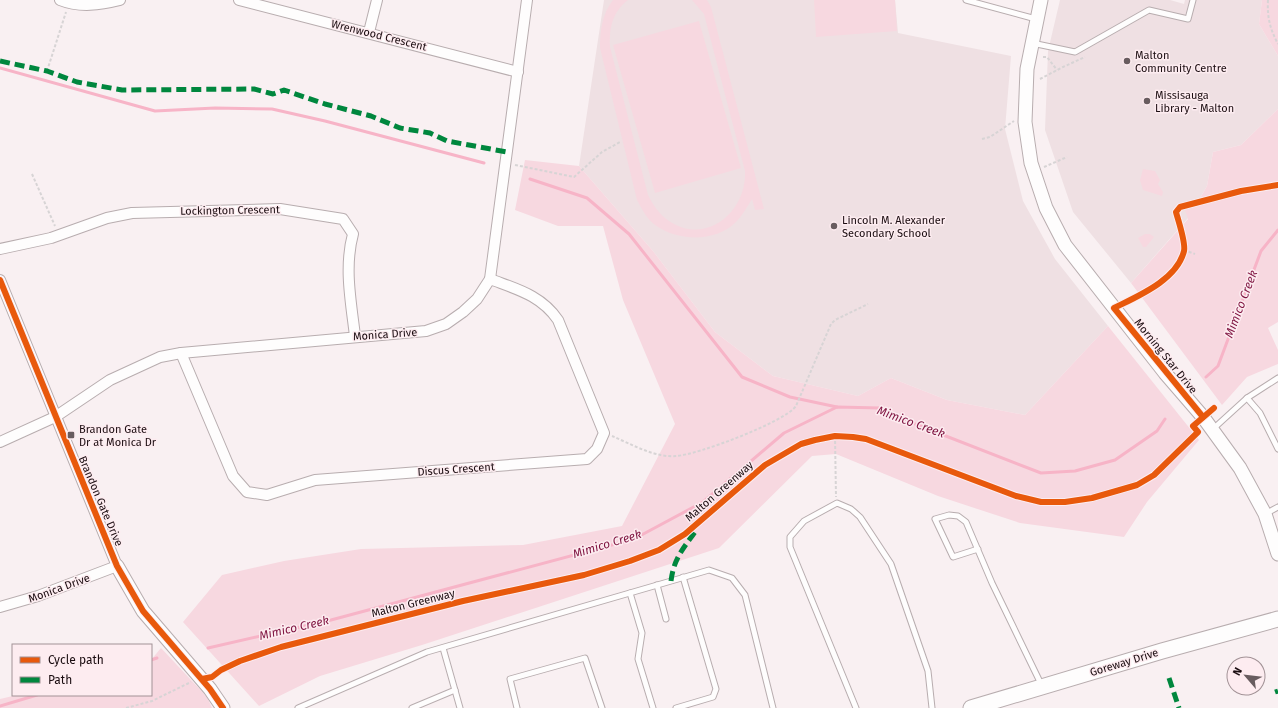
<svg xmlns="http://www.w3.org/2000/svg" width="1278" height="708" viewBox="0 0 1278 708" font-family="'Fira Sans',sans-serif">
	<rect width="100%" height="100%" fill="#f9f0f2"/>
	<g fill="#efe0e3">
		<polygon points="604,0 895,0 898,33 1011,56 1005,129 1023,201 1055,259 1108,326 1025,415 947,400 891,378 858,396 773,376 715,332 653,251 579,166"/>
		<polygon points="1060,0 1170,0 1184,4 1185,0 1262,0 1259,24 1278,56 1278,109 1241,145 1213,152 1207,186 1189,217 1131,283 1073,212 1045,130 1048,51"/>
	</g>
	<g fill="#f7d8e0">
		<path d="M613,0H628C612,12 609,29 610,47L648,195C653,205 659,214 669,221C706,246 747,212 745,171L704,14L692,0H707L711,7L764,209L755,210L752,199C747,207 742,216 736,222C715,243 677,241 655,225C646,218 642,209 637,200L600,48C600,31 602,14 613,0Z"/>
		<polygon points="814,0 895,0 897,31 816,37"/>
		<polygon points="1262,0 1278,0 1278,56 1259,24"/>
		<polygon points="699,21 741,168 655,193 613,45"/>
		<polygon points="1278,109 1278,322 1268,328 1278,350 1278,364 1247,377 1222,405 1131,283 1188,219 1185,210 1195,207 1207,186 1213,152 1241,145"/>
		<polygon points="525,160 579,166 653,251 715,332 773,376 858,396 891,378 947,400 1025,415 1108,326 1199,440 1147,502 1124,537 1020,523 938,496 836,454 812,456 719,548 422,645 320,676 259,706 183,622 222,575 284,561 361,549 523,545 622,526 675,424 623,300 603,226 558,226 515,210"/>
		<polygon points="1143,169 1155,171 1160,180 1158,184 1163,192 1162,196 1143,190 1140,180"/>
		<polygon points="1145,234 1150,234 1154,237 1146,247 1143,247 1138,238"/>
		<polygon points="161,648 207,697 212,708 0,708 0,699 17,695 151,695 151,660"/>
	</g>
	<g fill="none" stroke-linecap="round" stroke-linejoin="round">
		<g stroke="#f7b4c7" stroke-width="3">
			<polyline points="0,68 155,111 215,108 272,109 325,121 484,163"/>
			<polyline points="530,179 587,198 629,234 742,377 790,397 837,407"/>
			<polyline points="1206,377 1218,366 1261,251 1278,230"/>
			<polyline points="208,648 331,620 634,539 703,502 784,433 837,407 880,408 915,424 1041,473 1075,471 1115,460 1157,431 1165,419"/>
			<polyline points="151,660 157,658"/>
			<polyline points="0,706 37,695"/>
		</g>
		<defs>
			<g id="service">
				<polyline points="966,0 1036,19"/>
				<polyline points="1032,43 1075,52 1149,10 1188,19 1193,0"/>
				<polyline points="1247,398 1260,413 1278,449"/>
				<polyline points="1213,429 1247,398 1278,378"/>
				<polyline points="1265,514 1278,507"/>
				<polyline points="978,549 953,557 935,519 949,515 958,516 966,522 992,583 1042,686"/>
				<polyline points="657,585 666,619"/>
				<polyline points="630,593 642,633 638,659 653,708"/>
				<polyline points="443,648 460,708"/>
				<polyline points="298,708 427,652 709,570 732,578 745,595 773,708"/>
				<polyline points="412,708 455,690"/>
				<polyline points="517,708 510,679 585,658 602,708"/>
				<polyline points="676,708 713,697 716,689 683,577"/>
				<polyline points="856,708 790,547 790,537 804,521 837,503 851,509 860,517 891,564 928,671 932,708"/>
			</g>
			<g id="minor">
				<path d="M60,0C80,8 100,5 120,0"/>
				<polyline points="239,0 518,72"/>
				<polyline points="369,32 377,0"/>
				<path d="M0,249L51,238L107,218L132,213L280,209L343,219L353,234C344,267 351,302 355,336"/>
				<polyline points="0,280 117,566 38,596 0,607"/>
				<path d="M181,353L233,476L247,492L267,495L315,480L587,459L597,449L604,433L558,320C541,295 516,289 490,279"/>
				<polyline points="0,442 55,417 110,380 160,357 181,353 426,331 446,324 463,312 477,299 490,279 527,0"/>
			</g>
			<g id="tertiary">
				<polyline points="1041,0 1027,69 1025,122 1031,163 1046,208 1065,245 1165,373 1203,417 1240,468 1265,514 1278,554"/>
				<polyline points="117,566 143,611 210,689 223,708"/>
			</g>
			<polyline id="secondary" points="971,708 1162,651 1278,619"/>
		</defs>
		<use href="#service" stroke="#b8adaf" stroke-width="7"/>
		<use href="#minor" stroke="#b8adaf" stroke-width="12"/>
		<use href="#tertiary" stroke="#b8adaf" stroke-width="15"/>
		<use href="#secondary" stroke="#b8adaf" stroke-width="17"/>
		<g stroke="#d7d4d5" stroke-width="2" stroke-dasharray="3 2" stroke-linecap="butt">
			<path d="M1268,0C1267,17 1270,29 1278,44"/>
			<polyline points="1043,57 1047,57 1057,70"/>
			<polyline points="47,71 66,12"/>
			<polyline points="1040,79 1063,67 1085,57"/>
			<polyline points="982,139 990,137 1014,121"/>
			<polyline points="515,165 574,177 602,152 620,142"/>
			<polyline points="1044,167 1067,157"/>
			<polyline points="32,174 55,226"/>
			<polyline points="1184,250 1195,254"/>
			<path d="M612,436C631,444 655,458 676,456C697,455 785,422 796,406L831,324L835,320L868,304"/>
			<polyline points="835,436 836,497"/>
			<polyline points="126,708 152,701 191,682"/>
		</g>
		<use href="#service" stroke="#fefdfd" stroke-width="5"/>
		<use href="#minor" stroke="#fefdfd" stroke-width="10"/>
		<use href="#tertiary" stroke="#fefdfd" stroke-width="13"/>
		<use href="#secondary" stroke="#fefdfd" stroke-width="15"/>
		<g stroke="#00873e" stroke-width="5" stroke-dasharray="10 5" stroke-linecap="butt">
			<polyline points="0,61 47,71 77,82 122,90 254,89 273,94 284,90 325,104 371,116 400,128 430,133 447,141 507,152"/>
			<path d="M671,581C674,557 684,548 697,529"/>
			<polyline points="1169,678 1179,708"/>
			<polyline points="1275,692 1278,691"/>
		</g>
		<defs>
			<g id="cycleway">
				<polyline points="0,280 117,566 143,611 210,689 223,708"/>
				<path d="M1203,417L1114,308C1138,296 1177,280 1184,251C1186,243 1178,220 1176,212L1180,207L1241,191L1278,185"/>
				<polyline points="202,679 212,677 221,670 240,661 281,647 463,601 584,575 630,561 659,550 685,534 765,465 801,444 815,440 835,436 853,437 866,439 1016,496 1041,502 1065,502 1092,498 1137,485 1154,475 1198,432 1193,426 1214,408"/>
			</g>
		</defs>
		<use href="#cycleway" stroke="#fdecf0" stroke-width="8"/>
		<use href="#cycleway" stroke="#e8590c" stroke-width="6"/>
	</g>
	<g fill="#685c5f" stroke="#fdecf0" stroke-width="1.5">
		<circle cx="1127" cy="61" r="4"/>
		<circle cx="1147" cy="101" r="4"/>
		<circle cx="834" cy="226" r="4"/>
		<rect x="67" y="431" width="8" height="8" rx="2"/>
	</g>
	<g text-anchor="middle" stroke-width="3" stroke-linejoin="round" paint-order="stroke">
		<g font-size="11" fill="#1a0c10" stroke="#fdecf0">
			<text transform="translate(379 35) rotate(14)" y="4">Wrenwood Crescent</text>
			<text transform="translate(230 210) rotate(-1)" y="4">Lockington Crescent</text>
			<text transform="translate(385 334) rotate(-4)" y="4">Monica Drive</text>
			<text transform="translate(1166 356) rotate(51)" y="4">Morning Star Drive</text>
			<text transform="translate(456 469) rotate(-4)" y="4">Discus Crescent</text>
			<text transform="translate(719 491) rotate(-41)" y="4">Malton Greenway</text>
			<text transform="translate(101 501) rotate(67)" y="4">Brandon Gate Drive</text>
			<text transform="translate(59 588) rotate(-20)" y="4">Monica Drive</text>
			<text transform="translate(413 603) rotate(-14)" y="4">Malton Greenway</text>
			<text transform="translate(1124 662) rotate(-17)" y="4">Goreway Drive</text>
		</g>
		<g font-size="11" fill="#1a0c10" stroke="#fdecf0" text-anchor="start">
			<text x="1135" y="59">Malton<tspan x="1135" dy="13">Community Centre</tspan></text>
			<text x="1155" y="99">Missisauga<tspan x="1155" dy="13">Library - Malton</tspan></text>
			<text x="842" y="224">Lincoln M. Alexander<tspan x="842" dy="13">Secondary School</tspan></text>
			<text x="79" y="433">Brandon Gate<tspan x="79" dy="13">Dr at Monica Dr</tspan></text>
		</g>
		<g font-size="12" font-style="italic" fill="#7f1441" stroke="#fdecf0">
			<text transform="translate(1241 304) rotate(-69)" y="4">Mimico Creek</text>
			<text transform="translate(911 422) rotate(20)" y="4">Mimico Creek</text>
			<text transform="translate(607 544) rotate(-17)" y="4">Mimico Creek</text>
			<text transform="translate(294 628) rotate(-13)" y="4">Mimico Creek</text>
		</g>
	</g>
	<rect x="12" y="644" width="140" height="52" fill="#fdecf0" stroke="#a29296"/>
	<rect x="20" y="657" width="20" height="6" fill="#e8590c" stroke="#a29296"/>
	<text x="48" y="664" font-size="12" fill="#1a0c10">Cycle path</text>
	<rect x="20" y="677" width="20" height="6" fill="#00873e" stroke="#a29296"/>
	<text x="48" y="684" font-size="12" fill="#1a0c10">Path</text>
	<g transform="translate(1246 676) rotate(298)"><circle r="19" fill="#fdecf0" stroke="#a29296"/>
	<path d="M0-3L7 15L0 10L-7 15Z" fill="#685c5f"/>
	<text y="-6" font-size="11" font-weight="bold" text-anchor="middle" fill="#1a0c10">N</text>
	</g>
</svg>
